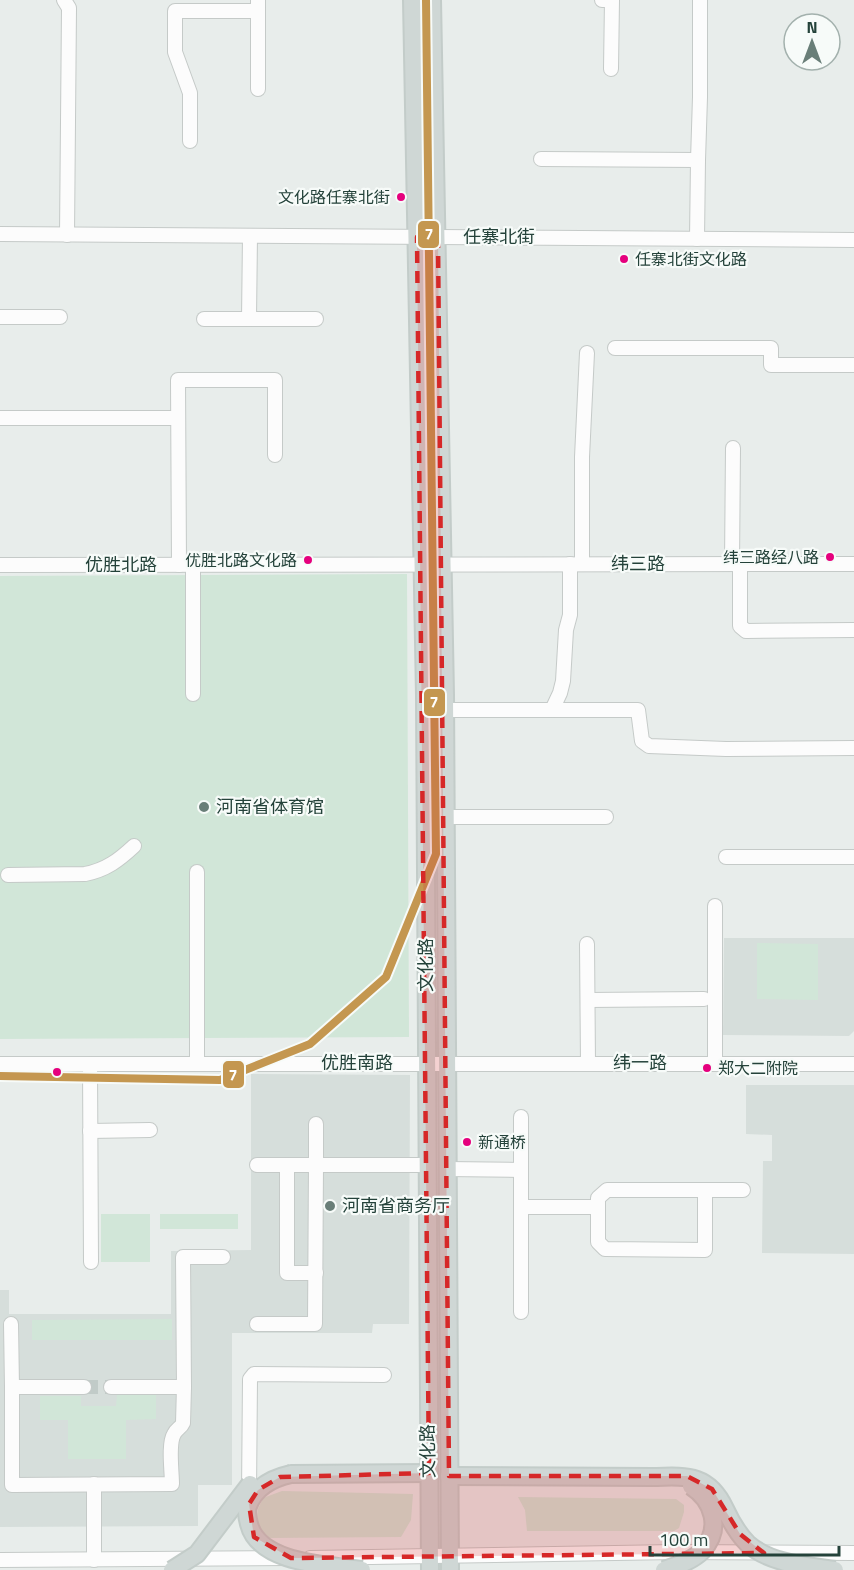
<svg xmlns="http://www.w3.org/2000/svg" width="854" height="1570" viewBox="0 0 854 1570" font-family="'Titillium Web','Noto Sans SC',sans-serif">
	<rect width="100%" height="100%" fill="#e8edeb"/>
	<g fill="#d6dedb">
		<polygon points="724,938 854,938 854,1031 849,1036 723,1035"/>
		<polygon points="251,1074 410,1075 409,1324 373,1324 372,1333 232,1333 232,1485 198,1485 198,1526 0,1527 0,1290 9,1290 9,1314 171,1314 171,1251 251,1250"/>
		<polygon points="746,1085 854,1085 854,1254 762,1253 763,1161 772,1161 772,1135 746,1134"/>
	</g>
	<g fill="#d1e6d8">
		<polygon points="407,574 409,1037 0,1039 0,576"/>
		<polygon points="757,943 818,944 818,1000 757,999"/>
		<rect x="101" y="1214" width="49" height="48"/>
		<rect x="160" y="1214" width="78" height="15"/>
		<polygon points="172,1319 172,1340 32,1340 32,1320"/>
		<polygon points="117,1395 156,1395 156,1419 126,1420 126,1459 68,1459 68,1420 40,1420 40,1396 81,1396 81,1406 116,1406"/>
		<polygon points="282,1491 413,1494 411,1520 401,1537 267,1538 256,1524 258,1509 263,1498"/>
		<polygon points="518,1497 676,1499 684,1505 684,1512 679,1528 674,1531 527,1531 525,1510"/>
	</g>
	<g fill="none" stroke-linecap="round" stroke-linejoin="round">
		<polyline stroke="#c1cbc8" stroke-width="14" stroke-dasharray="14 7" stroke-linecap="butt" points="84,1387 111,1387"/>
		<defs>
			<g id="minor">
				<polyline points="64,0 69,8 67,235"/>
				<polyline points="602,0 612,0 611,69"/>
				<polyline points="258,89 258,0"/>
				<polyline points="190,141 190,93 175,52 175,11 258,11"/>
				<polyline points="541,159 698,160 697,239"/>
				<polyline points="698,160 700,97 700,0"/>
				<polyline points="0,234 854,240"/>
				<polyline points="0,317 60,317"/>
				<polyline points="204,319 316,319"/>
				<polyline points="249,319 250,236"/>
				<polyline points="615,348 771,348 771,365 854,365"/>
				<polyline points="0,418 178,418"/>
				<polyline points="582,564 582,457 587,353"/>
				<polyline points="732,564 733,448"/>
				<polyline points="740,564 740,626 746,631 854,630"/>
				<polyline points="0,565 854,564"/>
				<polyline points="179,565 178,380 275,380 275,455"/>
				<polyline points="193,565 193,694"/>
				<polyline points="445,710 638,710 642,741 649,746 726,749 854,748"/>
				<polyline points="552,710 560,693 563,681 566,630 570,615 570,564"/>
				<polyline points="446,817 606,817"/>
				<polyline points="726,857 854,857"/>
				<polyline points="197,872 197,1064"/>
				<path d="M8,875L85,874C106,870 119,860 134,846"/>
				<polyline points="715,906 715,1063"/>
				<polyline points="587,944 588,1063"/>
				<polyline points="588,1000 704,999"/>
				<polyline points="0,1064 854,1064"/>
				<polyline points="90,1064 91,1262"/>
				<polyline points="90,1131 150,1130"/>
				<polyline points="257,1165 316,1165 316,1124"/>
				<polyline points="287,1165 287,1273 316,1273"/>
				<polyline points="447,1169 521,1170"/>
				<polyline points="521,1207 598,1207 598,1242 605,1249 705,1250 705,1190"/>
				<polyline points="598,1207 598,1198 607,1190 743,1190"/>
				<polyline points="521,1312 521,1117"/>
				<polyline points="11,1324 12,1387"/>
				<polyline points="257,1324 315,1324 316,1165 427,1165"/>
				<path d="M84,1387H12V1485L172,1484C172,1472 168,1444 174,1434C176,1429 181,1428 183,1423L184,1387H111"/>
				<polyline points="184,1387 183,1257 223,1257"/>
				<polyline points="94,1484 94,1560"/>
				<polyline points="249,1493 250,1379 254,1374 384,1375"/>
				<polyline points="310,1558 676,1552 854,1553"/>
				<polyline points="0,1560 288,1558"/>
			</g>
			<g id="major">
				<polyline points="412,0 425,695 430,1570"/>
				<polyline points="432,0 445,695 450,1570"/>
				<polyline points="291,1474 429,1473"/>
				<polyline points="449,1476 653,1477"/>
			</g>
		</defs>
		<use href="#minor" stroke="#c5cac8" stroke-width="16"/>
		<use href="#major" stroke="#c3ccc9" stroke-width="20"/>
		<use href="#minor" stroke="#fcfcfc" stroke-width="14"/>
		<use href="#major" stroke="#cfd7d5" stroke-width="16"/>
		<defs>
			<g id="major-bridge">
				<path d="M291,1474C273,1478 255,1487 248,1506C246,1512 247,1517 249,1524C259,1564 328,1565 362,1570"/>
				<path d="M653,1477C687,1476 709,1474 725,1509C731,1522 738,1534 748,1544C771,1564 807,1566 835,1570"/>
				<polyline points="172,1570 197,1554 250,1484"/>
				<path d="M664,1570C676,1566 692,1561 702,1551C722,1529 714,1501 691,1486"/>
			</g>
		</defs>
		<use href="#major-bridge" stroke="#c3ccc9" stroke-width="20" stroke-linecap="butt"/>
		<use href="#major-bridge" stroke="#cfd7d5" stroke-width="16"/>
		<defs>
			<polyline id="metro-1" points="0,1076 220,1080 310,1044 386,977 436,854 426,0"/>
		</defs>
		<use href="#metro-1" stroke="#f7fbf9" stroke-width="12"/>
		<use href="#metro-1" stroke="#c49750" stroke-width="8"/>
	</g>
	<path fill="#d62828" fill-opacity="0.2" stroke="#d62828" stroke-width="4.5" stroke-dasharray="12 8" stroke-linejoin="round" d="M417,237H438L449,1476H687L712,1489L740,1534L764,1553L291,1558L254,1537L249,1504L258,1490L280,1477L429,1473Z"/>
	<g fill="#e5007d" stroke="#f7fbf9" stroke-width="2">
		<circle cx="401" cy="197" r="5"/>
		<circle cx="624" cy="259" r="5"/>
		<circle cx="830" cy="557" r="5"/>
		<circle cx="308" cy="560" r="5"/>
		<circle cx="707" cy="1068" r="5"/>
		<circle cx="57" cy="1072" r="5"/>
		<circle cx="467" cy="1142" r="5"/>
	</g>
	<g fill="#697e78" stroke="#f7fbf9" stroke-width="2">
		<circle cx="204" cy="807" r="6"/>
		<circle cx="330" cy="1206" r="6"/>
	</g>
	<g text-anchor="middle" stroke-width="4.5" stroke-linejoin="round" paint-order="stroke">
		<g font-size="16" fill="#24423a" stroke="#f7fbf9" text-anchor="end">
			<text x="390" y="203">文化路任寨北街</text>
			<text x="635" y="265" text-anchor="start">任寨北街文化路</text>
			<text x="819" y="563">纬三路经八路</text>
			<text x="297" y="566">优胜北路文化路</text>
			<text x="718" y="1074" text-anchor="start">郑大二附院</text>
			<text x="478" y="1148" text-anchor="start">新通桥</text>
		</g>
		<g font-size="18" fill="#24423a" stroke="#f7fbf9">
			<text x="499" y="243">任寨北街</text>
			<text x="638" y="570">纬三路</text>
			<text x="121" y="571">优胜北路</text>
			<text transform="translate(426 965) rotate(-90)" y="6">文化路</text>
			<text x="357" y="1069">优胜南路</text>
			<text x="640" y="1069">纬一路</text>
			<text transform="translate(428 1451) rotate(-91)" y="6">文化路</text>
		</g>
		<g font-size="18" fill="#24423a" stroke="#f7fbf9" text-anchor="start">
			<text x="216" y="813">河南省体育馆</text>
			<text x="342" y="1212">河南省商务厅</text>
		</g>
	</g>
	<g stroke="#f7fbf9" stroke-width="2">
		<rect x="417" y="220" width="23" height="29" rx="6" fill="#c49750"/>
		<rect x="423" y="688" width="23" height="29" rx="6" fill="#c49750"/>
		<rect x="222" y="1060" width="23" height="29" rx="6" fill="#c49750"/>
	</g>
	<g font-size="16" text-anchor="middle" font-weight="bold" fill="#fff">
		<text x="429" y="240">7</text>
		<text x="434" y="708">7</text>
		<text x="233" y="1081">7</text>
	</g>
	<g transform="translate(812 42)"><circle r="28" fill="#f7fbf9" stroke="#a3b1ad" stroke-width="1.5"/>
	<path d="M0-4.5L10 22L0 15L-10 22Z" fill="#697e78"/>
	<text y="-9" font-size="16" font-weight="bold" text-anchor="middle" fill="#24423a">N</text>
	</g>
	<path d="M650 1546v9h189v-9" fill="none" stroke="#24423a" stroke-width="3"/>
	<text x="659" y="1546" font-size="18" fill="#24423a" stroke="#f7fbf9" stroke-width="4.5" paint-order="stroke">100 m</text>
</svg>
